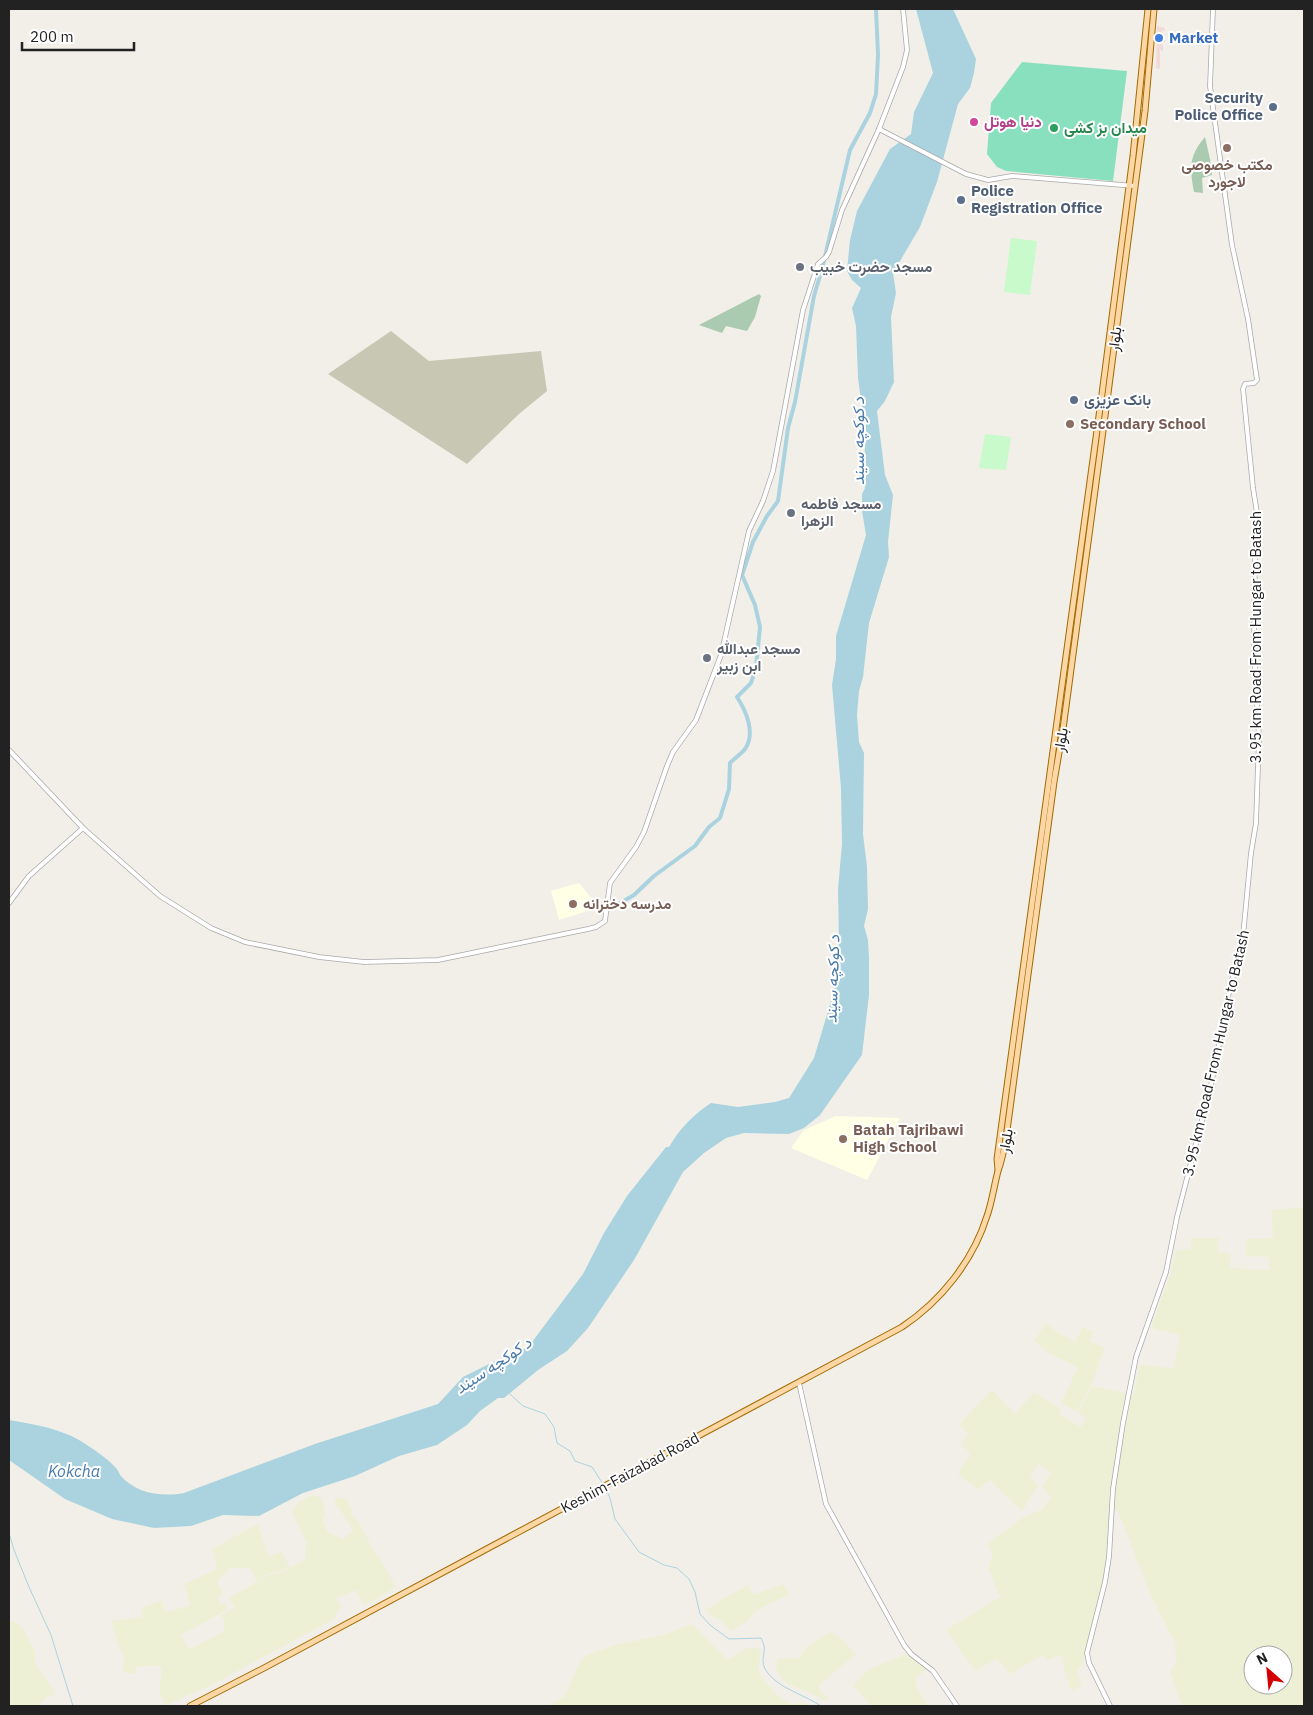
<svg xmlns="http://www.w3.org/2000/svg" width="1313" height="1715" viewBox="0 0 1313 1715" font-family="'IBM Plex Sans',Vazirmatn,sans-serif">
	<rect width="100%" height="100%" fill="#f2efe9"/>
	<polygon fill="#f2dad9" points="1157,26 1165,28 1165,31 1162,30 1162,34 1165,35 1165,42 1160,41 1160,44 1163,45 1163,51 1160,50 1160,69 1156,68"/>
	<g fill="#ffffe5">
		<polygon points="579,883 592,899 594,909 559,920 551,891"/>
		<polygon points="836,1116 900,1118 867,1180 791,1148 804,1130"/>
	</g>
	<polygon fill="#c7c7b4" points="391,331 429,361 541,351 547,391 519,414 467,464 328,374"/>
	<g fill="#eef0d5" fill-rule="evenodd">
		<path d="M1304,1207V1706H1182L1170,1672L1177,1662L1174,1641L1151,1596L1118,1511L1112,1510L1106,1568L1097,1617L1083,1661L1077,1672L1082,1685L1071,1691L1060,1654L1047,1661L1043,1655L1010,1674L997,1659L975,1671L946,1630L1000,1597L988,1566L993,1555L987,1544L1022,1518L1043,1509L1051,1497L1042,1486L1051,1473L1039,1464L1030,1475L1038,1486L1022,1511L990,1480L978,1490L958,1474L970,1454L961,1443L969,1435L959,1424L992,1390L1015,1414L1034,1392L1060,1408L1059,1414L1081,1427L1086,1418L1078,1412L1093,1386L1134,1395L1139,1365L1173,1368L1180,1335L1151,1328L1171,1273L1176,1251L1190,1249L1192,1238H1219L1218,1252L1231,1253L1230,1268L1269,1270V1257L1245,1256L1246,1239L1273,1238L1272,1210ZM1253,1655H1283V1685H1253Z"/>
		<polygon points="1046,1323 1057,1332 1075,1342 1083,1327 1093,1332 1090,1341 1105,1348 1091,1386 1076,1412 1061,1403 1078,1367 1050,1354 1034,1341"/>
		<polygon points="313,1495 321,1497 325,1513 323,1519 327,1531 342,1539 352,1532 353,1530 338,1507 335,1504 335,1500 339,1497 346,1499 352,1509 351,1513 356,1520 357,1519 376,1555 379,1556 396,1587 377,1599 363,1605 356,1590 336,1598 341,1605 334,1619 215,1683 165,1706 159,1689 162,1671 158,1665 136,1667 136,1674 122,1672 125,1659 118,1645 111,1621 142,1617 142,1607 162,1600 165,1611 172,1611 190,1605 184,1584 217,1569 212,1549 258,1524 268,1556 281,1552 290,1567 280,1572 269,1573 257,1581 250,1568 231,1568 217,1581 223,1594 217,1598 220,1604 225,1603 227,1609 211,1619 181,1635 190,1649 224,1631 223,1627 226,1624 221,1615 235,1608 229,1598 270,1574 281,1573 305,1560 306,1542 292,1512 299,1502"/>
		<polygon points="783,1584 787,1590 788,1595 755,1611 747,1621 731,1631 722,1621 711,1615 706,1610 724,1598 748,1585 753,1595"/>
		<polygon points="9,1620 16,1622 24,1630 36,1653 35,1662 54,1692 54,1695 46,1698 38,1706 9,1706"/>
		<polygon points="692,1624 728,1660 749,1647 758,1648 761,1653 758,1668 762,1678 777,1695 790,1704 803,1703 811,1706 547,1706 565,1696 580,1662 585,1656 615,1645 663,1635"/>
		<polygon points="831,1632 837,1635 856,1654 819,1685 820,1691 829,1699 824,1701 811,1693 787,1684 777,1671 776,1664 778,1659 799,1658 805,1649 822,1636"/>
		<polygon points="907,1654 927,1669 916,1678 917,1688 927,1704 925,1706 871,1706 853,1685 871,1668"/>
	</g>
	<g fill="#aacbaf">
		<path d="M1205,137L1210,159L1212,175L1202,178L1203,193L1194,192C1190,168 1188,157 1205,137Z"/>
		<polygon points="759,294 761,296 755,317 747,331 726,326 722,333 699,325"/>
	</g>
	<g fill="#c8facc">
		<polygon points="1011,238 1037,241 1030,295 1004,292"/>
		<polygon points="985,434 1011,437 1006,470 979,468"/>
	</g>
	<polygon fill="#88e0be" points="1022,62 1127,71 1113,181 1006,171 997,167 987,154 991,103"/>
	<path fill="#aad3df" d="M916,9H953L976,59L974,73L970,88L958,104L937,182L920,227L893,273L896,293L891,317L894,382L885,401L877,411L885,475L893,495L888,542L889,557L869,623L863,677L859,691L857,715L859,742L864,753L863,834L867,867L868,909L864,926L868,940L869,959V995L862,1055L820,1115L804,1128L789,1134L744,1133L726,1138L704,1153L683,1172L634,1260L588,1328L567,1351L538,1370L504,1398H498L480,1411L467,1425L437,1445L399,1456L355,1476L303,1493L259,1516L223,1515L191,1526L154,1528L112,1519L65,1499L9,1460V1420C33,1424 58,1428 79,1440C92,1448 106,1457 116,1468C118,1470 119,1473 120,1475C136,1494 162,1497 184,1493L315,1444L438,1404L463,1377L495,1361L511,1356L529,1346L583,1274L604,1233L627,1196L666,1147H669C680,1128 693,1115 711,1103L738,1107L775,1102L789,1098L814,1058L834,991L839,943L838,889L842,844L841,788L832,685L836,659V636L866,535L862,511V494L865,488L863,471L866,435L858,378L856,326L852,308L861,288L852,280L847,271L850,240L857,211L890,149L911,134L914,112L933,73Z"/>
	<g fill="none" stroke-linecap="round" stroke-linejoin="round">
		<g stroke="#aad3df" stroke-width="1">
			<polyline points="510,1394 523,1406 545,1414 554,1427 557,1443 570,1451 575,1461 592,1467 603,1484"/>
			<path d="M605,1487L610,1498L615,1519L639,1552L664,1565L677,1568L689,1579L695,1592L700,1614L710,1625L729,1639L761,1638C769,1652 759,1657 765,1669C776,1688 804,1694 821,1706"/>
			<polyline points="9,1533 14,1550 29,1587 51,1635 73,1706"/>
		</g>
		<path stroke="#aad3df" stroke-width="4" d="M615,906L634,895L654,876L695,846L709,827L720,818L729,789L730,763C735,758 741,754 745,749C756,733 746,711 737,697L751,683L756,667L760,627L755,605L742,575L753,542L767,516L778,501L788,428L795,402L814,296L822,269L850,150L870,113L876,94L878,55L876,9"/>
		<defs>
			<g id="minor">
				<polyline points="879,129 966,174 988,180 1012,176 1135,186"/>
				<polyline points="9,750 83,828 160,896 211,928 245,942 319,957 364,962 438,960 588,929 596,927 605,921 610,883 636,847 644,832 667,766 673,752 696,720 721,655 749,531 763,501 773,471 803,310 818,264 826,257 829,252 842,210 879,129 903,67 907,50 903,9"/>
				<polyline points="9,903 29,876 83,828"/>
				<polyline points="799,1383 826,1504 904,1645 911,1654 933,1671 957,1706"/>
				<polyline points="1110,1706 1089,1663 1087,1653 1105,1582 1109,1557 1113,1489 1123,1423 1136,1357 1166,1272 1177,1217 1211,1085 1229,992 1243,936 1251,853 1256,823 1259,737 1254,651 1255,546 1258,519 1253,488 1243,389 1245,384 1254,383 1257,380 1248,319 1232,245 1210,86 1213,9"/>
			</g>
			<g id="major">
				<polyline points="998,1170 997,1159 1102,394 1133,156 1148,9"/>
				<path d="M190,1706L264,1668L902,1327C941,1301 973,1261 987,1216C992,1202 994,1186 998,1171C1002,1160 1004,1150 1006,1138L1054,782L1063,729L1107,401L1145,111L1154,9"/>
			</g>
		</defs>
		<use href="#minor" stroke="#a9a9a9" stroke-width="5.5"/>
		<use href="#major" stroke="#a06b00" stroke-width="7"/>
		<use href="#minor" stroke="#fff" stroke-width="4"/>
		<use href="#major" stroke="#fcd6a4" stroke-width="5"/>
	</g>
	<circle fill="#3f7fe0" stroke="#fff" stroke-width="2" cx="1159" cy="38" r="5"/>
	<g fill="#5c6f8a" stroke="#fff" stroke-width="2">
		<circle cx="1273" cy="107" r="5"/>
		<circle cx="961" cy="200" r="5"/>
		<circle cx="1074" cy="400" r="5"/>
	</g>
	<circle fill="#d1479c" stroke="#fff" stroke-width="2" cx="974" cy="122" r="5"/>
	<circle fill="#2e9e5b" stroke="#fff" stroke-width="2" cx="1054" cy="128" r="5"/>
	<g fill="#8d6e63" stroke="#fff" stroke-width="2">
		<circle cx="1227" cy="148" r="5"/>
		<circle cx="1070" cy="424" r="5"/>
		<circle cx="573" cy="904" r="5"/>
		<circle cx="843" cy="1139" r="5"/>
	</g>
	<g fill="#6b7280" stroke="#fff" stroke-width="2">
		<circle cx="800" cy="267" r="5"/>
		<circle cx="791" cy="513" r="5"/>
		<circle cx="707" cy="658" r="5"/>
	</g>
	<g text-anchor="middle" stroke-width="4" stroke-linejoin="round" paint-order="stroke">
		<g font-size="15" font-weight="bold" fill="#366cbe" stroke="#fff" text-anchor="start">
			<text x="1169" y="43">Market</text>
		</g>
		<g font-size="15" font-weight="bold" fill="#4e5e75" stroke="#fff" text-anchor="start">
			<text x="1263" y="103" text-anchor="end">Security<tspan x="1263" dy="17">Police Office</tspan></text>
			<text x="971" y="196">Police<tspan x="971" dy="17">Registration Office</tspan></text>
			<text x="1084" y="405">بانک عزیزی</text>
		</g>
		<g font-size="15" font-weight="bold" fill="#b23c85" stroke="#fff" text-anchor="start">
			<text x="984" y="127">دنیا هوتل</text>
		</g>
		<g font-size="15" font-weight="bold" fill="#27864d" stroke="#fff" text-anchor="start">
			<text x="1064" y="133">میدان بز کشی</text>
		</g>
		<g font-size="15" font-weight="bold" fill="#785e54" stroke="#fff" text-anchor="start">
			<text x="1227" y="170" text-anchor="middle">مکتب خصوصی<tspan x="1227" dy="17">لاجورد</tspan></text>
			<text x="1080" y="429">Secondary School</text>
			<text x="583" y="909">مدرسه دخترانه</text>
			<text x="853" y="1135">Batah Tajribawi<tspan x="853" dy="17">High School</tspan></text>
		</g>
		<g font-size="15" font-weight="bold" fill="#5b616d" stroke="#fff" text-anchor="start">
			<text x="810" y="272">مسجد حضرت خبیب</text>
			<text x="801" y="509">مسجد فاطمه<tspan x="801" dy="17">الزهرا</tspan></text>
			<text x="717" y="654">مسجد عبدالله<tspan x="717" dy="17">ابن زبیر</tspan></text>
		</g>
		<g font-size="15" fill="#222" stroke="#fff">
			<text transform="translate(1115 339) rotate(-83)" y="5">بلوار</text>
			<text transform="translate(1256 637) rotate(-90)" y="5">3.95 km Road From Hungar to Batash</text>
			<text transform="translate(1061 740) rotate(-81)" y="5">بلوار</text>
			<text transform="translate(1216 1053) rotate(-77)" y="5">3.95 km Road From Hungar to Batash</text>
			<text transform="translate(1006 1141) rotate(-81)" y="5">بلوار</text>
			<text transform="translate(630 1473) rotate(-28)" y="5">Keshim-Faizabad Road</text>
		</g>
		<g font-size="16" font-style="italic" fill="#4a7aab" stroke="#fff">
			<text transform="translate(858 441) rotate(-90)" y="6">د کوکچه سیند</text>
			<text transform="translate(832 979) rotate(-88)" y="6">د کوکچه سیند</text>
			<text transform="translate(493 1365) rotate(-34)" y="6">د کوکچه سیند</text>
			<text x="74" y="1477">Kokcha</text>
		</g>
	</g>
	<rect width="1313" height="1715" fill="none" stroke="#222222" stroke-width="20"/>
	<g transform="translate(1268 1670) rotate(333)"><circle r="24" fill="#ffffff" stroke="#a7a7a7"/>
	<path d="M0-4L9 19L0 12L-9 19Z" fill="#d40000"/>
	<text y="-8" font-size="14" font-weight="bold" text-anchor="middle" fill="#222222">N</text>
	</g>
	<path d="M22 42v8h112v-8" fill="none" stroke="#222222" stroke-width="2.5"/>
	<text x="30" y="42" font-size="15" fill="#222222" stroke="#ffffff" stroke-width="4" paint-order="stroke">200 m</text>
</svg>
